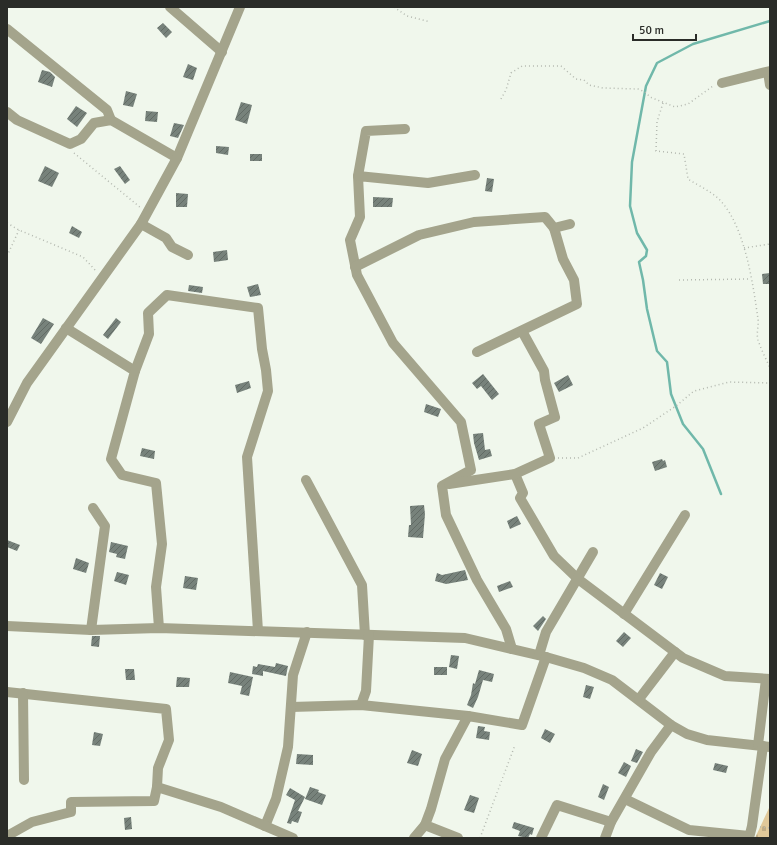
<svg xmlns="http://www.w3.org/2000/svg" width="777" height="845" viewBox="0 0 777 845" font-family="Signika,sans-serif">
	<defs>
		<pattern id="cemetery-stones" width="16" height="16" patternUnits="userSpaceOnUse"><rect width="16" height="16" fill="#e0c99a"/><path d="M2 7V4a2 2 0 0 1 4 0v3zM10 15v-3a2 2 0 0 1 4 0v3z" fill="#c0ad85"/></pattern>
		<pattern id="building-hatch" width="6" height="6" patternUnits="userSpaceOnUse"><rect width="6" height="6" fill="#77827b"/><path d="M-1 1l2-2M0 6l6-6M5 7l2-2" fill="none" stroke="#626b65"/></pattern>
	</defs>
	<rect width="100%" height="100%" fill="#f0f7ec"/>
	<polygon fill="url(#cemetery-stones)" points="769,808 770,838 755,838"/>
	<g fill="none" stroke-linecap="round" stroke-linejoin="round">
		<polyline stroke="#70b8aa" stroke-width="2.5" points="721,494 703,449 683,424 671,394 667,362 657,351 647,309 643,280 639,262 646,256 647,250 637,233 630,206 632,162 646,86 657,63 693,44 770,21"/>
	</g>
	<g fill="url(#building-hatch)">
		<polygon points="163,23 172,32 166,38 157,28"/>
		<polygon points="188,64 197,68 193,80 183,77"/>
		<polygon points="42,70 50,72 55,77 52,87 38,82"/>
		<polygon points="126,91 137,94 133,107 123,105"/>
		<polygon points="241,102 252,105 247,124 235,120"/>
		<polygon points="76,106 87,113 77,127 67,119"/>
		<polygon points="146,111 158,112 157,122 145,121"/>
		<polygon points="174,123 184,125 178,138 170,136"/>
		<polygon points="216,146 229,147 228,155 216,153"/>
		<rect x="250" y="154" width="12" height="7"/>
		<polygon points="45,166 59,173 52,187 38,181"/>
		<polygon points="120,166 130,180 125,184 114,169"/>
		<polygon points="487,178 494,179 492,192 485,191"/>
		<polygon points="176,193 188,194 187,207 176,207"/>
		<polygon points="373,197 393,198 392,207 373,207"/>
		<polygon points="72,226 82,232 79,238 69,233"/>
		<polygon points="227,250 228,260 214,262 213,252"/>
		<polygon points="770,273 770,284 763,284 762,274"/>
		<polygon points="258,284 261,295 250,297 247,287"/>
		<polygon points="189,285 203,287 202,293 188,291"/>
		<polygon points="43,318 54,324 41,344 31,338"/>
		<polygon points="116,318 121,322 108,339 103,335"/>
		<polygon points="483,374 499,394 492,400 481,386 477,389 472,383"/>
		<polygon points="568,375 573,385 559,392 554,383"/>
		<polygon points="249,381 251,388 237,393 235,385"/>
		<polygon points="426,404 441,409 438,417 424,412"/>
		<polygon points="483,433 485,450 490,449 492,456 479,460 474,443 473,434"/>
		<polygon points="142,448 155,451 154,459 140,456"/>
		<polygon points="662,459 663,461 665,460 667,467 655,471 652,462"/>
		<polygon points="424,505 425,514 423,538 408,537 409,525 411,525 410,506"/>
		<polygon points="517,516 521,524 510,529 507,521"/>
		<polygon points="7,540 20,545 17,551 7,547"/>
		<polygon points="111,542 128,546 125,559 116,557 117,554 109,552"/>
		<polygon points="76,558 89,563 86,573 73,569"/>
		<polygon points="465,570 468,580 446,584 435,581 437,573 442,575"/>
		<polygon points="117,572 129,575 126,585 114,581"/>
		<polygon points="660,573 668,577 662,589 654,585"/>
		<polygon points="185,576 198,578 196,590 183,588"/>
		<polygon points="510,581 513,587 499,592 497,586"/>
		<polygon points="543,616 546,619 538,631 533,626"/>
		<polygon points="624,632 631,638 623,647 616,641"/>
		<polygon points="92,636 100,636 99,647 91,646"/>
		<polygon points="451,655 459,656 457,669 449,667"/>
		<polygon points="276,663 288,666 286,676 263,671 263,676 252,674 253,666 257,667 258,664 275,667"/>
		<rect x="434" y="667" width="13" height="8"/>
		<polygon points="125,669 134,669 135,680 126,680"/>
		<polygon points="479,670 494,674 492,682 483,680 478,697 473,708 467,705 471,695 473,683 475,684"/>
		<polygon points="230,672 253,677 249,696 240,694 242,686 228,683"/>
		<polygon points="177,677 190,678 189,687 176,687"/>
		<polygon points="586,685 594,687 590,699 583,697"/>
		<polygon points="478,726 485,727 484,731 490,732 489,740 476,738"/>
		<polygon points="545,729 555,734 550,743 541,738"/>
		<polygon points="94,732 103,734 100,746 92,745"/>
		<polygon points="636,749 643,752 637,763 631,761"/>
		<polygon points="412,750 422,754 418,766 407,763"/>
		<polygon points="297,754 313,755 313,765 296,764"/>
		<polygon points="624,762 631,766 626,777 618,773"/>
		<polygon points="715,763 728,766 726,773 713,770"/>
		<polygon points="603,784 609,787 604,800 598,797"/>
		<polygon points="310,787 319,790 318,792 326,795 322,805 305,799"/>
		<polygon points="290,788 305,797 298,811 302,812 298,823 292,821 291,824 287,823 295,800 286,795"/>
		<polygon points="470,795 479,798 474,813 464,810"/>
		<polygon points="131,817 132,829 125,830 124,818"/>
		<polygon points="514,822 534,828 532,835 530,834 528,838 518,836 520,831 512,828"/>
	</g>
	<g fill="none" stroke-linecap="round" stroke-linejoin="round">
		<g stroke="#b4b9b0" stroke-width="1.5" stroke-dasharray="1 3" stroke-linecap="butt">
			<polyline points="394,7 407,16 430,22"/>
			<polyline points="501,99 506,90 511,73 522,66 561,66 576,79 584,80 589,85 603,88 638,89 645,92 650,97 675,107 688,104 713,86"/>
			<path d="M663,103L657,122L656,151L684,154L688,179C696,184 706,189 714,195C744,217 753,284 758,319C759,326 756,333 758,340C761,349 766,359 770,368"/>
			<polyline points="74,153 141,208"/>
			<polyline points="7,223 19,230 83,257 96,271"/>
			<polyline points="744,248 770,244"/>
			<polyline points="7,256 19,230"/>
			<polyline points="679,280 751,279"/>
			<polyline points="558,458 578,458 643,428 676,406 694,391 729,382 770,383"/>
			<polyline points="760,827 770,828"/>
			<polyline points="480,838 515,745"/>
		</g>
		<g stroke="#a4a48c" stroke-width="10">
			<polyline points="170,7 222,52"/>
			<polyline points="7,29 107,110 111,120"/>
			<polyline points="768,72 770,85"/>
			<polyline points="722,83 770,71"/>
			<polyline points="7,112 17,120 70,144 81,139 94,123 111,120 177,158"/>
			<polyline points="475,175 428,183 358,176 360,217 350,240 357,275 393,343 461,422 471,470 442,486 446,515 477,580 506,629 512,649"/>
			<polyline points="358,176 366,131 405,129"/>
			<polyline points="141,224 166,238 172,247 188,255"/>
			<polyline points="355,267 419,235 474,222 545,217 554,228 570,224"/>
			<polyline points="66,328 135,371 111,459 122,475 156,483 162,544 156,587 159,628"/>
			<polyline points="477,352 577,304 574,280 563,259 554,228"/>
			<polyline points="135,371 149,334 148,313 167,295 258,308 262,349 266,370 268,391 247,457 258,631"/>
			<polyline points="7,422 27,383 141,224 177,158 240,7"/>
			<polyline points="515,474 523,493 520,498 554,556 578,579 683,658 725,676 770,679"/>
			<polyline points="306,480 362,585 365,635"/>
			<polyline points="449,484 515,474 550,458 539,424 555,417 545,380 544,371 522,331"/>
			<polyline points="624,614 685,515"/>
			<polyline points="7,626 91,630 159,628 465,638 546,657 584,668 612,680 671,725 687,734 707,740 770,747"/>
			<polyline points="91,630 105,526 93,508"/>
			<polyline points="539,655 546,632 593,552"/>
			<polyline points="7,692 166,709 169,740 158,768 157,787"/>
			<polyline points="23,693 24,780"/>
			<polyline points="639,699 675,652"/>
			<polyline points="361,705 366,691 369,635"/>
			<polyline points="291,707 361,705 468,716"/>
			<polyline points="758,745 766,679"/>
			<polyline points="625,799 689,830 749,836"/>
			<polyline points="265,826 276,799 288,747 293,675 307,632"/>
			<polyline points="7,836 32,822 71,812 71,802 154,801 157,787 221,807 293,838"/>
			<polyline points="414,838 425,825"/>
			<polyline points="458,838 425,825 431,809 445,759 468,716 522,725 546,657"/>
			<polyline points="541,838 557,805 611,822"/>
			<polyline points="605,838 611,822 651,752 671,725"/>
			<polyline points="749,838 752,826 763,746"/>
		</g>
	</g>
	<rect width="777" height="845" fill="none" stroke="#2a2c28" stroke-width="16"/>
	<path d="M633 34v6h63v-6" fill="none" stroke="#2a2c28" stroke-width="2"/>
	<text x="639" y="34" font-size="12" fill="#2a2c28" stroke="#f0f7ec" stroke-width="3" paint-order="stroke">50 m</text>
</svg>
